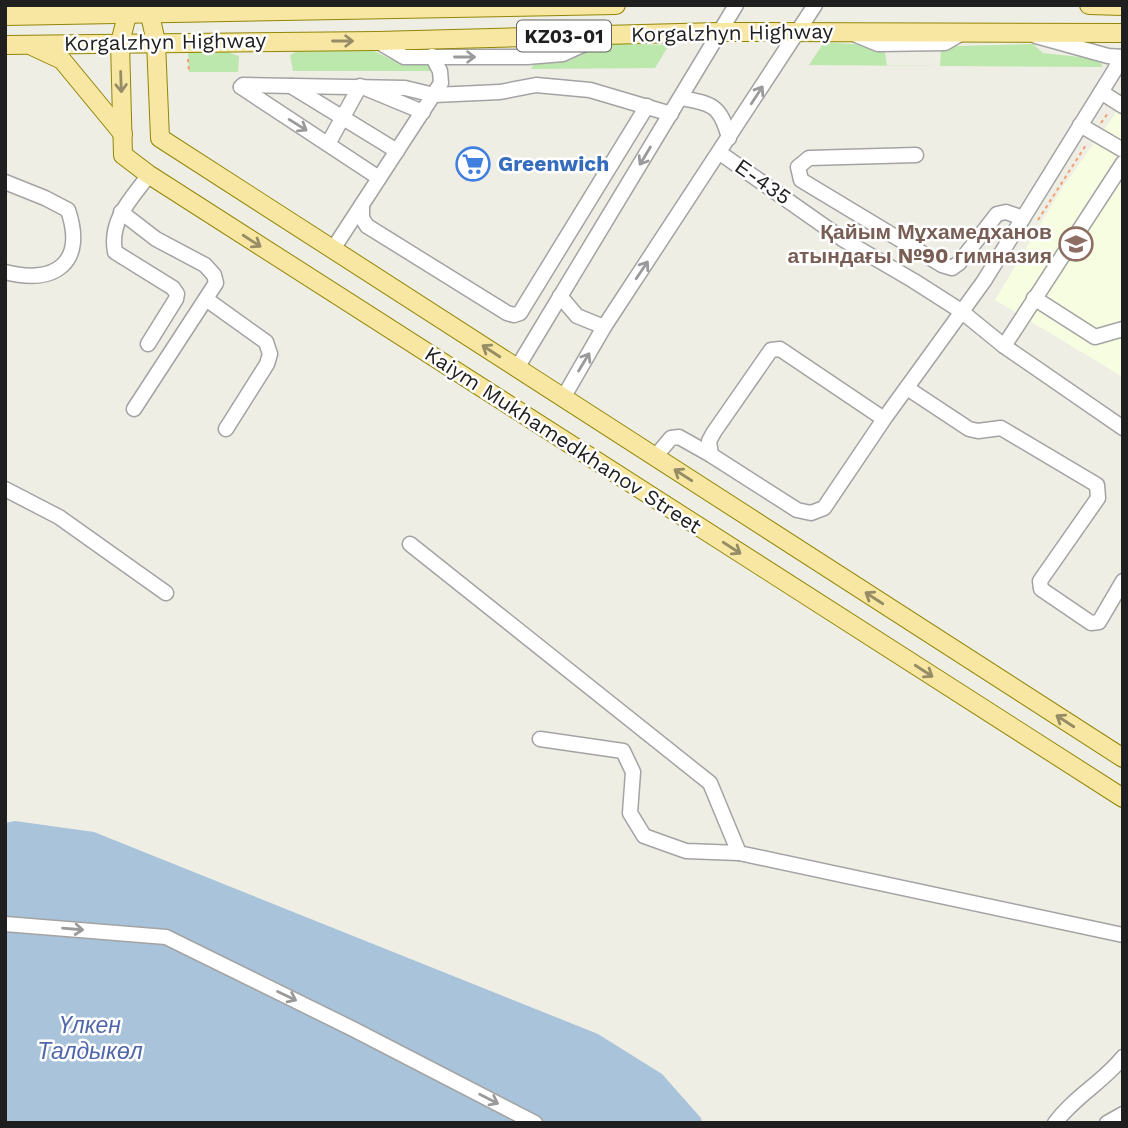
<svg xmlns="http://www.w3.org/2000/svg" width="1128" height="1128" viewBox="0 0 1128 1128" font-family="'Work Sans',sans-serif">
	<rect width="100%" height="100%" fill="#efeee5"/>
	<polygon fill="#f6fde0" points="1117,111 1123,114 1123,377 995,300 1062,188"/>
	<g fill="#bce7ad">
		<polygon points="824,42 867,45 885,52 887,66 940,66 941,49 957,46 1033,44 1043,53 1099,59 1103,67 809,65"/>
		<polygon points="605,43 669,45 655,68 531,69 535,62 569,61"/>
		<polygon points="364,46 403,65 428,65 431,71 293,71 290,55 305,47"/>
		<polygon points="212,47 239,56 238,72 189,72 188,48"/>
	</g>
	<polygon fill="#a8c3da" points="15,821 94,832 598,1034 662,1074 701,1118 702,1123 5,1123 5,823"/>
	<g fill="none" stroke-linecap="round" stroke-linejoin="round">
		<defs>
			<g id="minor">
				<polyline points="856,35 878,44 945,43 962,33"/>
				<polyline points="1036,36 1108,56 1123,57"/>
				<polyline points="377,41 404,57 527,57 563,54 602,36"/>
				<polyline points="291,86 397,151"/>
				<polyline points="241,87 243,85 405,88 434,95 500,92 536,85 590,90 671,114"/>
				<polyline points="241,87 379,178"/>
				<polyline points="1101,92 1123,106"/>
				<path d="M681,98C713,104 720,105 729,138"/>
				<polyline points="1080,125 1123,150"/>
				<polyline points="328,144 360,86 423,112"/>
				<polyline points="720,153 844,240 914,281 961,311 1004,346 1123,428"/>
				<polyline points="916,155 809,158 798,167 801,180 942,265 952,268 959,263 997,214 1006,212 1023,218"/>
				<path d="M5,182L45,198L68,210C86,263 55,285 5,272"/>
				<polyline points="362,205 362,218 367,226 507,313 514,315 520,313 647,106"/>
				<polyline points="121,212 156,239 205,265 214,275 216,283 134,409"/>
				<polyline points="333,249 441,83 440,71 432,56"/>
				<polyline points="560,296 577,316 604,327"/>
				<polyline points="1034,298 1095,337 1123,329"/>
				<polyline points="206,299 266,342 270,354 267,364 226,429"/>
				<path d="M148,344L176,299L177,294L173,288L115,252C109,220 131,199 149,175"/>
				<polyline points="1004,346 1123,163"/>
				<polyline points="517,368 736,5"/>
				<polyline points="907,388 969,429 978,431 1001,428 1097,485 1098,498 1040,581 1041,589 1091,623 1099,622 1123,581"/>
				<polyline points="563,398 604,327 815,5"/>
				<polyline points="884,419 780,349 771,350 714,432 709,441 711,455 797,510 811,513 824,508 884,419 984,281 1116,68 1118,57"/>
				<polyline points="655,457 671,438 679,437 711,455"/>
				<polyline points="5,489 59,517 166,593"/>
				<polyline points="410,544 710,783 739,853 1123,935"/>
				<polyline points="540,739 623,751 633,772 630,813 644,836 686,851 739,853"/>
				<polyline points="5,924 166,937 353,1029 535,1123"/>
				<path d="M1055,1123C1074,1097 1103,1082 1123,1057"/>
				<polyline points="1107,1123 1123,1114"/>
			</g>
			<g id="major">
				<polyline points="1089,5 1123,6"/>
				<polyline points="127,15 120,43 123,155 148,174 1123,798"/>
				<polyline points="150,15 156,42 160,138 1123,758"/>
				<polyline points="5,16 616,5"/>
				<polyline points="5,45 377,41 718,32 1123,33"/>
				<polyline points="32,46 62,60 123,134"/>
			</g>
		</defs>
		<use href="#minor" stroke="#a3a3a3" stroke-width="17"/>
		<use href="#major" stroke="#928607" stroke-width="20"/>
		<g stroke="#f39f72" stroke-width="2" stroke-dasharray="3.5 3.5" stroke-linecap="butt">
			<polyline points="188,59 189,72"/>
			<polyline points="1101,123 1108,113"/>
			<polyline points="1038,220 1086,145"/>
		</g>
		<use href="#minor" stroke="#fff" stroke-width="14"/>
		<use href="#major" stroke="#f7e7a2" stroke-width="18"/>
	</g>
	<defs><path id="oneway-shaft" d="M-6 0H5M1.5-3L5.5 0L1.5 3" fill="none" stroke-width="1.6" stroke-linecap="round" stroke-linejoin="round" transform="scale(1.75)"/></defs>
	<g stroke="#968d67">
		<use href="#oneway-shaft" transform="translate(343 41)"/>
		<use href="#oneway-shaft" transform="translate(121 82) rotate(88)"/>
		<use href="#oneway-shaft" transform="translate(252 241) rotate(33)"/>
		<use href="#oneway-shaft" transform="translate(491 351) rotate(-147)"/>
		<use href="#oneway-shaft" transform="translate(683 475) rotate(-147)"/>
		<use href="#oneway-shaft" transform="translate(732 548) rotate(33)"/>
		<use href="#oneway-shaft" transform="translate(874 598) rotate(-147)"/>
		<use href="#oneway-shaft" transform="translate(924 671) rotate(33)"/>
		<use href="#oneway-shaft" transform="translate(1065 721) rotate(-147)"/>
	</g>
	<g stroke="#9a9a9a">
		<use href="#oneway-shaft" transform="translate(465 57)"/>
		<use href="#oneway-shaft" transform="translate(757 95) rotate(-57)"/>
		<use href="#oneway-shaft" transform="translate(298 125) rotate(32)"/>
		<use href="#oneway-shaft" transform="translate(645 156) rotate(121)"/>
		<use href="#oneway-shaft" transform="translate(642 270) rotate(-56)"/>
		<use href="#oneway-shaft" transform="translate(584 362) rotate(-59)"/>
		<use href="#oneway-shaft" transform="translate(73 929) rotate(5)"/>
		<use href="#oneway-shaft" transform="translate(287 996) rotate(26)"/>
		<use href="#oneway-shaft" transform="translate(489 1099) rotate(27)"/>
	</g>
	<defs>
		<symbol id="supermarket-ring" viewBox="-11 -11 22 22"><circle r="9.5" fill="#fff" stroke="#3f7fe0" stroke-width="1.5"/><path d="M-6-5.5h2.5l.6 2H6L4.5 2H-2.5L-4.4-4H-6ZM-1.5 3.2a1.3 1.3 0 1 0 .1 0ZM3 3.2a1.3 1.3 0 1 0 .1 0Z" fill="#3f7fe0"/></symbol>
		<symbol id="school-ring" viewBox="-11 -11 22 22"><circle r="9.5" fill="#fff" stroke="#8d6e63" stroke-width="1.5"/><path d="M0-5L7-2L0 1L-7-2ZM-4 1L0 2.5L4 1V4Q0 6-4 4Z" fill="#8d6e63"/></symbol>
	</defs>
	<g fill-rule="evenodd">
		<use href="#supermarket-ring" x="454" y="145" width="38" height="38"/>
		<use href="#school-ring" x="1057" y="225" width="38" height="38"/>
	</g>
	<g text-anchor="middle" stroke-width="5" stroke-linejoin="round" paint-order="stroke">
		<rect fill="#fff" stroke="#626262" stroke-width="2" x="517" y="20.5" width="94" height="31" rx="5"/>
		<g font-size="19" font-weight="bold" fill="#1f1f1f">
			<text x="564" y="43">KZ03-01</text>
		</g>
		<g font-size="21" fill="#1f1f1f" stroke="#fff">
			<text transform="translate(732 33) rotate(-1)" y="7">Korgalzhyn Highway</text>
			<text transform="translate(165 42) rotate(-1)" y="7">Korgalzhyn Highway</text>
			<text transform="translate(763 182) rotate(35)" y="7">Е-435</text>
			<text transform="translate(563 440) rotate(33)" y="7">Kaiym Mukhamedkhanov Street</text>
		</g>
		<g font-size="21" font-weight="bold" fill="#366cbe" stroke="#fff" text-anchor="start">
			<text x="498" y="171">Greenwich</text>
		</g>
		<g font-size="21" font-weight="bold" fill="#785e54" stroke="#fff" text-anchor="end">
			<text x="1052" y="239">Қайым Мұхамедханов<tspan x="1052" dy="24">атындағы №90 гимназия</tspan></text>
		</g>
		<g font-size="23" font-style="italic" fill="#4f66aa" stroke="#fff">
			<text x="90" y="1033">Үлкен<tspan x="90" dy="26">Талдыкөл</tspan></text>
		</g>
	</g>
	<rect width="1128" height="1128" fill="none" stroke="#1f1f1f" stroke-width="14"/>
</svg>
